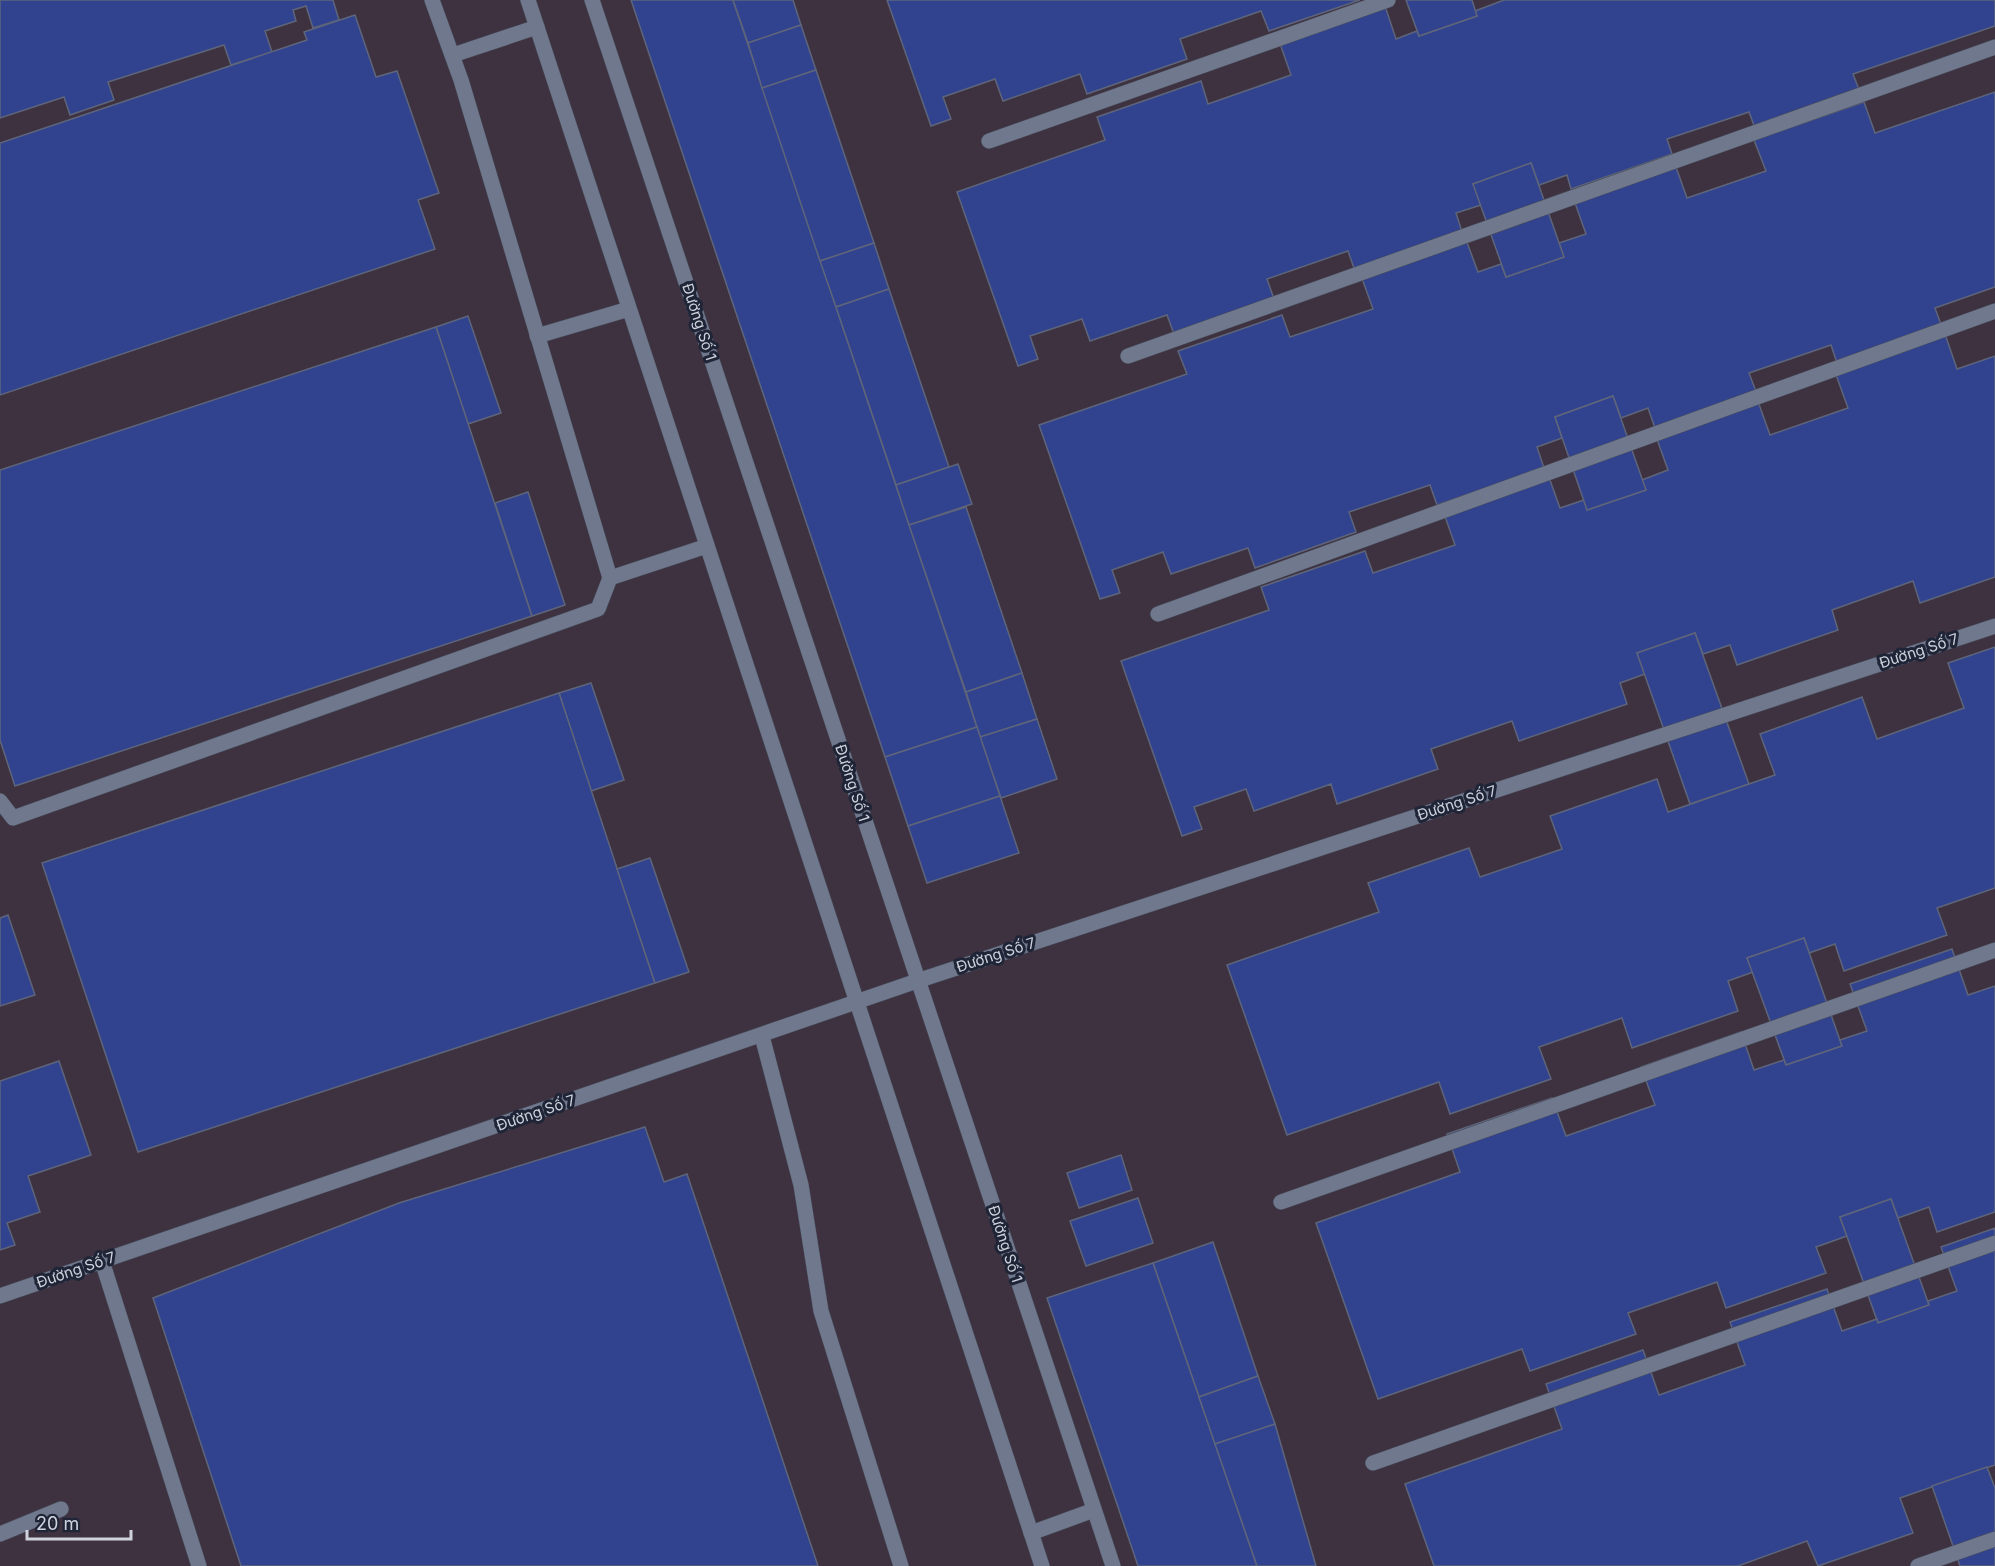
<svg xmlns="http://www.w3.org/2000/svg" width="1995" height="1566" viewBox="0 0 1995 1566" font-family="Inter,sans-serif">
	<rect width="100%" height="100%" fill="#292f41"/>
	<rect fill="#3e3241" x="0" y="0" width="1995" height="1566"/>
	<g fill="#31438f" stroke="#5e657a" stroke-width="1.5">
		<polygon points="0,0 333,0 339,20 313,28 306,6 293,10 296,21 265,31 272,52 231,65 224,45 108,82 114,100 70,115 64,97 0,118"/>
		<polygon points="631,0 733,0 977,727 885,757"/>
		<polygon points="733,0 793,0 801,25 748,43"/>
		<polygon points="887,0 1360,0 1269,31 1261,11 1180,39 1187,59 1087,94 1080,74 1003,101 995,79 943,97 951,119 931,126"/>
		<polygon points="1383,0 1396,39 1417,31 1419,36 1477,16 1475,11 1504,0 1995,0 1995,26 1853,74 1860,92 1755,128 1749,112 1667,139 1672,154 1571,189 1567,175 1539,185 1531,163 1473,184 1481,205 1456,213 1463,235 1355,271 1348,251 1267,279 1274,299 1174,334 1167,315 1090,341 1082,319 1030,336 1038,359 1018,366 957,192 1105,140 1097,117 1201,81 1208,104 1291,75 1277,35"/>
		<polygon points="1406,0 1472,0 1477,16 1419,36"/>
		<polygon points="355,15 376,77 397,71 439,193 418,200 435,249 0,395 0,143 307,40 304,32"/>
		<polygon points="801,25 816,70 762,88 748,43"/>
		<polygon points="816,70 874,243 820,261 762,88"/>
		<polygon points="1995,92 1995,287 1935,308 1943,330 1838,366 1831,345 1749,373 1757,394 1655,428 1648,408 1621,418 1613,396 1555,417 1562,438 1537,447 1544,468 1437,505 1430,485 1349,512 1356,532 1255,568 1248,548 1171,574 1163,552 1112,570 1120,593 1100,599 1039,425 1187,374 1178,351 1282,315 1290,337 1373,309 1360,273 1465,237 1478,272 1501,264 1506,277 1564,257 1559,243 1586,234 1575,203 1676,167 1687,198 1766,171 1754,140 1864,102 1875,133"/>
		<polygon points="1531,163 1564,257 1506,277 1473,184"/>
		<polygon points="874,243 889,289 836,307 820,261"/>
		<polygon points="889,289 949,467 896,485 836,307"/>
		<polygon points="468,316 501,413 468,424 436,327"/>
		<polygon points="436,327 532,616 15,786 0,740 0,470"/>
		<polygon points="1945,334 1957,369 1995,356 1995,577 1920,603 1913,581 1832,610 1838,630 1737,665 1730,645 1703,654 1695,633 1637,653 1645,674 1620,683 1627,704 1519,741 1512,721 1431,749 1438,769 1337,804 1331,784 1254,811 1246,789 1194,807 1202,829 1182,836 1121,661 1269,610 1261,587 1365,551 1373,573 1455,545 1441,505 1546,469 1560,508 1584,500 1587,510 1646,490 1642,480 1668,470 1654,431 1756,396 1770,435 1848,408 1835,372"/>
		<polygon points="1613,396 1646,490 1587,510 1555,417"/>
		<polygon points="958,464 972,504 909,525 896,485"/>
		<polygon points="528,492 565,605 532,616 495,503"/>
		<polygon points="966,507 1022,673 966,692 909,525"/>
		<polygon points="1695,633 1749,784 1690,804 1637,653"/>
		<polygon points="1995,647 1995,888 1937,908 1947,935 1844,971 1835,944 1809,953 1804,938 1747,958 1753,972 1728,981 1738,1011 1632,1048 1622,1018 1539,1047 1551,1079 1450,1114 1439,1082 1287,1135 1227,965 1379,912 1368,883 1469,848 1480,877 1562,849 1550,816 1657,779 1668,812 1775,775 1760,734 1862,697 1877,739 1964,708 1948,663"/>
		<polygon points="1022,673 1037,719 980,737 966,692"/>
		<polygon points="591,683 624,780 591,791 559,693"/>
		<polygon points="559,693 655,983 138,1152 42,863"/>
		<polygon points="1037,719 1057,779 1001,798 980,737"/>
		<polygon points="977,727 1000,796 908,826 885,757"/>
		<polygon points="1000,796 1019,853 927,883 908,826"/>
		<polygon points="650,858 689,972 655,983 617,869"/>
		<polygon points="8,915 35,995 0,1006 0,918"/>
		<polygon points="1804,938 1842,1046 1786,1065 1747,958"/>
		<polygon points="1952,949 1968,995 1995,986 1995,1212 1937,1232 1929,1207 1898,1218 1891,1199 1840,1217 1847,1236 1816,1247 1826,1273 1726,1308 1717,1282 1628,1313 1636,1334 1530,1371 1522,1349 1378,1399 1316,1223 1460,1172 1447,1134 1552,1098 1566,1136 1655,1105 1641,1067 1741,1032 1754,1070 1784,1060 1786,1065 1842,1046 1840,1040 1867,1031 1850,984"/>
		<polygon points="59,1061 91,1155 28,1176 40,1212 7,1223 15,1245 0,1250 0,1081"/>
		<polygon points="645,1127 664,1182 687,1174 818,1566 241,1566 153,1298 399,1203"/>
		<polygon points="1121,1155 1132,1190 1079,1208 1067,1173"/>
		<polygon points="1138,1198 1153,1243 1086,1266 1070,1221"/>
		<polygon points="1891,1199 1929,1305 1878,1323 1840,1217"/>
		<polygon points="1995,1228 1995,1465 1900,1498 1913,1533 1818,1566 1807,1541 1738,1566 1434,1566 1405,1484 1562,1429 1546,1384 1643,1350 1659,1395 1745,1365 1730,1322 1827,1289 1842,1331 1877,1319 1878,1323 1929,1305 1928,1301 1957,1291 1941,1247"/>
		<polygon points="1213,1242 1258,1376 1199,1397 1153,1263"/>
		<polygon points="1153,1263 1199,1397 1257,1566 1138,1566 1047,1298"/>
		<polygon points="1258,1376 1275,1424 1215,1444 1199,1397"/>
		<polygon points="1275,1424 1316,1566 1257,1566 1215,1444"/>
		<polygon points="1987,1467 1995,1488 1995,1566 1960,1566 1932,1486"/>
	</g>
	<g fill="none" stroke-linecap="round" stroke-linejoin="round">
		<defs>
			<g id="minor">
				<polyline points="528,0 1042,1566"/>
				<polyline points="592,0 1113,1566"/>
				<polyline points="453,55 537,27"/>
				<polyline points="989,141 1388,0"/>
				<polyline points="537,336 629,309"/>
				<polyline points="1128,356 1995,47"/>
				<polyline points="610,578 707,546"/>
				<polyline points="1158,614 1995,311"/>
				<polyline points="0,801 13,818 598,609 610,578 461,80 432,0"/>
				<polyline points="762,1036 801,1185 821,1311 901,1566"/>
				<polyline points="1281,1202 1995,950"/>
				<polyline points="102,1261 199,1566"/>
				<polyline points="0,1296 917,981 1995,626"/>
				<polyline points="1373,1463 1995,1243"/>
				<polyline points="1031,1533 1094,1510"/>
				<polyline points="0,1534 61,1509"/>
				<polyline points="1918,1566 1995,1539"/>
			</g>
		</defs>
		<use href="#minor" stroke="#474c5a" stroke-width="16"/>
		<use href="#minor" stroke="#70788d" stroke-width="15"/>
	</g>
	<g text-anchor="middle" stroke-width="6" stroke-linejoin="round" paint-order="stroke">
		<g font-size="15" fill="#ced3de" stroke="#1f2536">
			<text transform="translate(699 322) rotate(72)" y="5">Đường Số 1</text>
			<text transform="translate(1919 651) rotate(-18)" y="5">Đường Số 7</text>
			<text transform="translate(852 783) rotate(72)" y="5">Đường Số 1</text>
			<text transform="translate(1457 803) rotate(-18)" y="5">Đường Số 7</text>
			<text transform="translate(996 955) rotate(-18)" y="5">Đường Số 7</text>
			<text transform="translate(536 1113) rotate(-19)" y="5">Đường Số 7</text>
			<text transform="translate(1005 1244) rotate(72)" y="5">Đường Số 1</text>
			<text transform="translate(76 1270) rotate(-19)" y="5">Đường Số 7</text>
		</g>
	</g>
	<path d="M27 1530v9h104v-9" fill="none" stroke="#ced3de" stroke-width="3"/>
	<text x="36" y="1530" font-size="18" fill="#ced3de" stroke="#1f2536" stroke-width="4.5" paint-order="stroke">20 m</text>
</svg>
